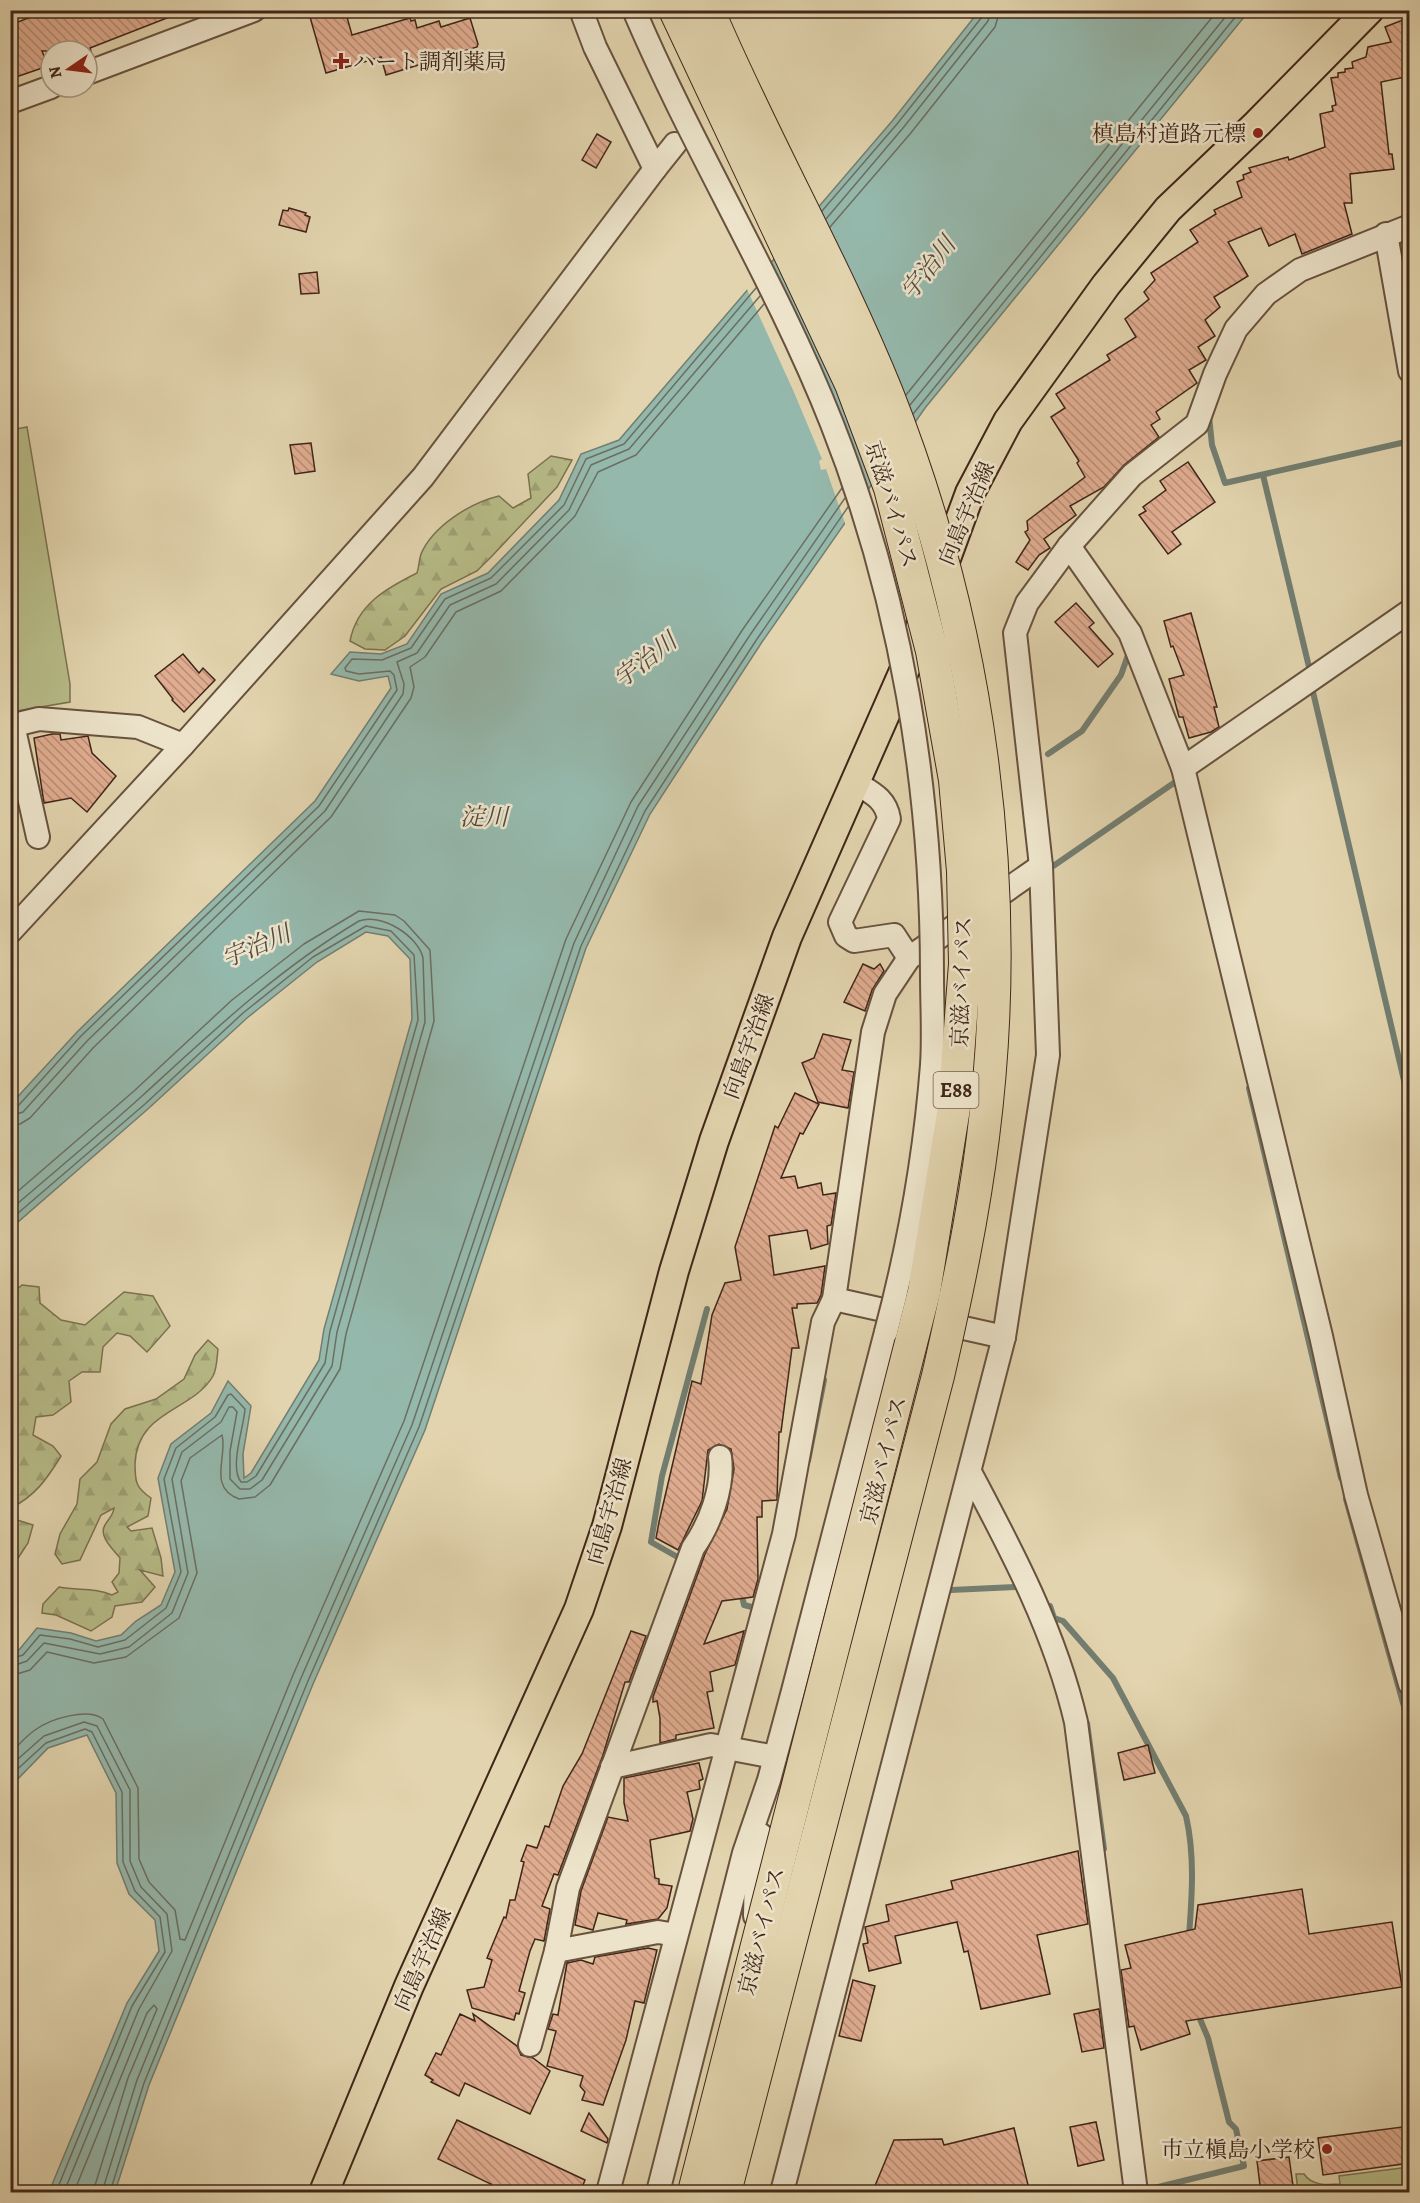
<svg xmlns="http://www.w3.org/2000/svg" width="1420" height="2203" viewBox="0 0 1420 2203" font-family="Alegreya,'Noto Serif JP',serif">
	<defs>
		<pattern id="forest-firs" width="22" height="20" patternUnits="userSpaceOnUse" patternTransform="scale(1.5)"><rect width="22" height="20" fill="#b7bc88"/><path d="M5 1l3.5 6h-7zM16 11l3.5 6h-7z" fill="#9ea175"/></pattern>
		<pattern id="building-back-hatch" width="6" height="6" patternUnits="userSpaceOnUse" patternTransform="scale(1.5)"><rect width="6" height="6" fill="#e0ac90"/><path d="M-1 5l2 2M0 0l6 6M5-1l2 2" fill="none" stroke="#b78c75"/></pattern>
	</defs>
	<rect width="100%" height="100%" fill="#e2d4ae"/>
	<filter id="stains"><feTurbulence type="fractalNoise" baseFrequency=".00333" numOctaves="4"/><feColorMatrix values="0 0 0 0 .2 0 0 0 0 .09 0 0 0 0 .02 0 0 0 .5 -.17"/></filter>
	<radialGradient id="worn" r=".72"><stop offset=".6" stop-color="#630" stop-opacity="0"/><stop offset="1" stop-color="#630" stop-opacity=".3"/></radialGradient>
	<g fill="url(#forest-firs)" stroke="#7c7150" stroke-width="1.5">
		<path d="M551,456L572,460L557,487L492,556L477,571L441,589L405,636L385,650L365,649L350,641C357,604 387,588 417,573C419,567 419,560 421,554C433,526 470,503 499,496L513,508L531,498L528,474Z"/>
		<path d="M22,1285L39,1287L40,1303L61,1320L85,1325L124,1292L153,1296L170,1326L147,1352L130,1336L117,1333L103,1347L100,1372H82L69,1381L71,1402L53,1415L36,1417L33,1435L53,1446L61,1456C47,1479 35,1496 11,1508V1294Z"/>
		<path d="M208,1340L218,1349C217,1357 217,1369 213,1376C192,1412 137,1410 135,1464C135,1482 136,1488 151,1498L148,1516L127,1527L131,1531L152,1528L161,1558L163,1576L140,1570L155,1587L142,1602L115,1606L112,1617L91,1631L56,1615L42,1613L43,1604L59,1587C78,1591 93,1587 112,1595L118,1592L112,1582L119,1573L120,1558C113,1549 98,1536 105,1525C109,1518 113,1516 114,1508L101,1515L80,1560L62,1564L55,1554L60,1534L77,1504L80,1479L97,1462L111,1424L125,1409L156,1399L184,1379L195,1355Z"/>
		<polygon points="11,1518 33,1525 28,1543 11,1569"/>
	</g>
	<g fill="#b7bc88" stroke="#7c7150" stroke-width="1.5">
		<polygon points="27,427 70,684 70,702 11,712 11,430"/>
		<path d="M1409,2167V2192H1298L1296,2174H1304C1312,2186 1327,2185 1340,2184L1339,2176Z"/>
	</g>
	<polygon fill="#95b8ac" stroke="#737e71" stroke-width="1.5" points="979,11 1249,11 925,408 762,642 650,814 586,948 425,1430 313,1684 149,2085 115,2192 49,2192 127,2003 159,1951 155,1920 129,1894 117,1863 116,1793 87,1735 48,1748 11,1786 11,1655 19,1650 37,1628 71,1633 96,1641 121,1635 136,1621 161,1605 175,1572 158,1478 171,1444 211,1413 228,1381 251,1406 243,1454 244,1478 251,1473 319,1360 324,1329 412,1019 410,959 388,936 366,932 317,962 247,1018 149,1108 11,1228 11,1104 77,1032 315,801 391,688 388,676 359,681 331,674 350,652 381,654 407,644 441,594 488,573 559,500 581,454 619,440 893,120"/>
	<polygon fill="#e2d4ae" points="768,260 868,495 846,526 826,469 821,470 819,461 822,459 793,390 746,287"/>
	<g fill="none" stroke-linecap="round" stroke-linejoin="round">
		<g stroke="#6a6f62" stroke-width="1.5">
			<polyline points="822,211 897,124 982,17 983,10"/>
			<polyline points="826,219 903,128 988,21 991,10"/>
			<polyline points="830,227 910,134 995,27 1000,10"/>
			<polyline points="906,395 1218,10"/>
			<polyline points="910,405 1231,10"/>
			<polyline points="913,414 1241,10"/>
			<polyline points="10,1109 18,1106 81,1036 319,806 397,690 394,675 390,671 359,674 346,671 345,668 352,659 382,660 411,648 445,599 491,578 564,505 586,459 624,444 756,288"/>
			<polyline points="10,1116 23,1112 87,1041 325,811 403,694 404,684 397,662 417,653 450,605 496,584 569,510 591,465 629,449 760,296"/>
			<polyline points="10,1125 20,1124 30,1118 93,1048 331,817 411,698 414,687 410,667 425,657 456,612 501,591 575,516 598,472 636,455 764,304"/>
			<path d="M10,1198L134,1091L232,1000L304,944L359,911L395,915L404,921L430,950L434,1021L346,1334L340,1369L270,1485L255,1497L239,1499C207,1487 228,1456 222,1435L190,1458L181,1481L197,1573L179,1618L126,1657L94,1663L47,1652L30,1670L10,1676"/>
			<path d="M10,1210C54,1172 99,1135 142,1096C212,1032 277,970 359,921C382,913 418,936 423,958L425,1022L337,1332L332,1366L262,1480L250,1489H240L230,1479V1451L237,1412L233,1407H229L221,1422L182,1452L172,1479L188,1573L172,1613L129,1647L100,1654L44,1643L27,1661L10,1667"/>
			<path d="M10,1220L145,1104L243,1013L313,957L366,926L391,931L414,955L418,1020L330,1331L325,1363L256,1476L247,1482H241C229,1467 244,1427 245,1409L231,1394L228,1395L215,1417L176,1448L164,1479L181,1572L166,1608L125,1640L98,1647L70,1639L40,1635L23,1655L10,1659"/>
			<path d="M10,1753C18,1746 26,1736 35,1730C50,1719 88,1707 103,1719L138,1788L139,1859L149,1882L175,1910L180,1939L185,1940L293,1675L404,1421L566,939L631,802L743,629L842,488"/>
			<polyline points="10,1766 44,1736 84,1722 97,1726 130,1790 130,1861 141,1887 167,1914 172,1951 139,2009 64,2192"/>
			<polyline points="10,1776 46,1743 85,1729 92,1732 122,1792 123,1862 135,1891 160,1917 165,1952 132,2006 56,2192"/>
			<polyline points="74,2192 147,2013 154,2005 157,2009 128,2078 93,2192"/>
			<polyline points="102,2192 137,2080 301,1678 412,1425 574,943 638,806 750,635 845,498"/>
			<polyline points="110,2192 144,2083 308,1681 419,1427 581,946 645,811 757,639 848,507"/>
		</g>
		<g stroke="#737e71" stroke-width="6">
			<polyline points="1209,416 1212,445 1225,483 1410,441"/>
			<polyline points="1263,475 1309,667"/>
			<polyline points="1306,690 1313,692 1410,1106"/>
			<polyline points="1048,754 1082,731 1121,675 1128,655 1129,659"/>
			<polyline points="1046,871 1181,778"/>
			<polyline points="1249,1088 1341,1478"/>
			<polyline points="808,1461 824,1380"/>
			<polyline points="1346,1499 1410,1728"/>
			<polyline points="681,1559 651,1542 662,1476 707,1309"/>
			<polyline points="951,1590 1015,1587"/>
			<polyline points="741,1591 744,1605 760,1609"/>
			<polyline points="1050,1606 1055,1621"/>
			<path d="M1054,1618L1063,1621L1113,1678L1186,1816C1195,1855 1192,1896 1189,1936"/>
			<polyline points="1087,1723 1104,1849"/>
			<polyline points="1146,2190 1244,2166 1236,2129 1229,2122 1208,2038 1197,2012"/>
		</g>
	</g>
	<g fill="url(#building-back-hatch)" stroke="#402619" stroke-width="1.5">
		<polygon points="49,10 185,10 185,11 90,48 91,51 42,51 48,66 16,77 15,73 10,75 10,25"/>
		<polygon points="308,10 345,10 352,35 410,18 411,21 415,20 417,28 439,21 441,27 470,18 478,44 477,47 386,75 381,57 326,73"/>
		<polygon points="1410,17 1410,76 1381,82 1389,154 1392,154 1394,169 1350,174 1352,203 1344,203 1352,234 1302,254 1295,234 1269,246 1261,228 1228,242 1248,276 1214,297 1220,307 1205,320 1215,336 1198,347 1206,360 1189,370 1197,383 1156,412 1160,419 1151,425 1159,437 1124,465 1104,487 1070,506 1076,515 1044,539 1050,548 1039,555 1028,570 1016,562 1030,540 1025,532 1028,530 1027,521 1085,477 1077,463 1079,461 1051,417 1065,408 1056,394 1110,360 1107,355 1136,337 1125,319 1149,299 1144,292 1155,280 1151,273 1198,242 1190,230 1216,214 1214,210 1242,197 1237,182 1244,179 1243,175 1251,172 1249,168 1288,157 1289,160 1325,147 1320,114 1333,111 1332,106 1336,105 1331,78 1338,77 1338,73 1345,72 1345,69 1353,68 1352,62 1366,57 1368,47 1391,42 1385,27"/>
		<polygon points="597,134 611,142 596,168 582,160"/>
		<polygon points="289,208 306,213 305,215 310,217 306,232 279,225 283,210 288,211"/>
		<polygon points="317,272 319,293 301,294 299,274"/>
		<polygon points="311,443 315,471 295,474 290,445"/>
		<polygon points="1188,462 1215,502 1172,532 1181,544 1168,554 1139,515 1146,511 1143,507 1166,490 1160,481"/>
		<polygon points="1076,603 1094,623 1089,627 1113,654 1098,667 1055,622"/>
		<polygon points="1191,613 1217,707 1214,707 1219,727 1211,732 1189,738 1183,717 1179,717 1169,679 1184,675 1173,646 1171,647 1164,621"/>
		<polygon points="183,654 199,673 203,668 215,680 184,712 172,700 173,699 155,676"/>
		<polygon points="52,734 60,734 61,740 88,736 92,753 116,776 87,812 71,798 44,803 34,738"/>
		<polygon points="863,964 874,969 880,964 884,971 872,990 865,1011 844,1002"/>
		<polygon points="823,1034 851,1040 842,1070 854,1072 848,1108 818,1102 802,1063 814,1058"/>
		<polygon points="795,1093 819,1104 803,1134 800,1133 781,1178 795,1176 798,1188 821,1183 823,1195 836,1193 831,1225 827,1226 828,1244 811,1249 807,1230 769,1236 774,1275 825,1266 821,1295 817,1303 797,1304 797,1308 792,1308 799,1348 792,1348 781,1432 779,1432 777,1500 762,1501 762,1517 757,1517 758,1579 753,1597 722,1601 704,1644 744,1631 735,1665 710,1672 713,1691 707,1692 714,1728 676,1735 676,1739 660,1743 660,1718 657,1701 653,1702 653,1697 705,1554 727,1509 734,1469 731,1449 719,1444 708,1450 702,1501 678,1550 656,1538 659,1522 692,1381 701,1384 712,1315 725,1283 741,1280 735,1247 775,1126 778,1128"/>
		<polygon points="631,1631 646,1636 629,1682 625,1682 603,1755 558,1875 554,1874 542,1906 550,1909 544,1941 535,1939 530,1951 519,1991 525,1993 519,2014 516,2013 514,2020 472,2008 467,1990 484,1987 492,1960 487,1958 504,1917 506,1918 510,1900 515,1900 524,1862 521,1861 527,1845 537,1848 545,1826 549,1827 563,1786 582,1754"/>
		<polygon points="1148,1745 1155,1773 1124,1780 1118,1753"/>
		<polygon points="699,1763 703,1779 699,1781 700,1789 687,1792 693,1819 690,1831 650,1840 655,1878 659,1879 659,1884 672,1886 667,1908 658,1919 626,1924 627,1920 598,1913 593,1930 575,1925 581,1891 608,1817 628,1821 624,1803 624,1778"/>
		<polygon points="1078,1851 1088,1924 1037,1935 1050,1994 981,2009 968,1951 964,1952 957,1922 895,1936 901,1963 869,1971 863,1944 868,1943 865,1927 889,1921 886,1905 953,1889 951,1881"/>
		<polygon points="1302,1889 1309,1934 1392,1922 1402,1987 1186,2021 1190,2034 1141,2050 1134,2026 1129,2027 1121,1970 1131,1968 1125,1945 1195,1929 1198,1905"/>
		<polygon points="648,1948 657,1950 644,2003 635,2001 626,2040 603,2105 582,2100 585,2092 580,2086 583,2076 547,2066 556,2031 548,2029 553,2014 558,2015 567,1963 581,1960 593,1964 595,1957"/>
		<polygon points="853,1980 875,1986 861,2041 839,2036"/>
		<polygon points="1099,2009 1104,2048 1082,2052 1074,2014"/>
		<polygon points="460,2014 475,2021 473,2014 517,2046 521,2055 533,2058 550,2071 530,2114 465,2083 459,2096 431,2082 433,2080 425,2075 436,2053 441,2055"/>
		<polygon points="589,2113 608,2139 607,2143 581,2131"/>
		<polygon points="457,2120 585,2180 580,2193 487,2193 491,2184 438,2159"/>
		<polygon points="1096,2122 1104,2160 1078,2166 1070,2127"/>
		<polygon points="1410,2126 1410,2163 1323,2175 1318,2138"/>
		<polygon points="1014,2128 1030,2193 872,2193 894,2140 942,2139 944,2145"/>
		<polygon points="1289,2157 1294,2193 1261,2193 1257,2161"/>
	</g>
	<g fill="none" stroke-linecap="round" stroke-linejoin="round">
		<defs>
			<g id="minor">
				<polyline points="87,73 254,10"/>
				<polyline points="10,102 51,87"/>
				<polyline points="655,169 675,144"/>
				<polyline points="1386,234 1410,371"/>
				<polyline points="1069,546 1130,633 1183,768 1321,1336 1356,1495 1410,1684"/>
				<polyline points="13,725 38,837"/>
				<polyline points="10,726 39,719 138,727 183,745"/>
				<polyline points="1183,768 1410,611"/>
				<path d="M856,783C872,793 886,799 889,819L840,922L846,936L854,941L894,935L909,958"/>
				<polyline points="10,932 183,745 423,477 655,169 595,47 581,10"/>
				<polyline points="834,1299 1004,1337"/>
				<path d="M970,1472C1013,1553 1055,1632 1076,1722L1136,2192"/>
				<polyline points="612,1767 711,1745 775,1757"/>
				<polyline points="755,1916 756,1871 761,1835"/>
				<polyline points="556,1951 658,1932 676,1935"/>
				<path d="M530,2045L556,1951L568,1888L693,1548C710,1524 724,1487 720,1457"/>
				<polyline points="608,2192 784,1534 823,1322 834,1299 873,1032 885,994 909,958 1041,866"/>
				<polyline points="658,2192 744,1853 769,1780 793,1691 886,1332"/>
				<polyline points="782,2192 1004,1337 1048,1055 1041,866 1015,633 1027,603 1069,546 1132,475 1197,424 1215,374 1236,329 1266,294 1300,270 1410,226"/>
			</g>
			<polyline id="major" points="324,2192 409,1986 579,1609 607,1526 674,1271 714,1141 787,937 908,662 970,493 1008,421 1106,285 1168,209 1257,124 1369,10"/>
		</defs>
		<use href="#minor" stroke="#68523e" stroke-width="26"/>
		<use href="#major" stroke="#402619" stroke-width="32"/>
		<use href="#minor" stroke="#ece3ca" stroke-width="22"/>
		<use href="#major" stroke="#e2d4ae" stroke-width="28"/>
		<defs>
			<path id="minor-bridge" d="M634,10C694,151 776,282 832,424C901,599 932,788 932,975C932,1005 934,1035 932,1065C925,1155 909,1245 886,1332"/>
			<g id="highway-bridge">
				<polyline points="675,10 851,384 890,488 932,651 955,780 963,871 965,964 954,1108 924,1292 694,2192"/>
				<path d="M708,10C763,140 834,262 887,393C980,628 1015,887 983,1137C973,1218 956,1297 938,1376L725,2192"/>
			</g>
		</defs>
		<use href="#minor-bridge" stroke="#68523e" stroke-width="26" stroke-linecap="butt"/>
		<use href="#highway-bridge" stroke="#402619" stroke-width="34" stroke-linecap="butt"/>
		<use href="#minor-bridge" stroke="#ece3ca" stroke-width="22"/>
		<use href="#highway-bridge" stroke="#e2d4ae" stroke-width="32"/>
	</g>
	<g fill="#8f2418" stroke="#ece3ca" stroke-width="2">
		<path d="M338 52h6v6h6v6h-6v6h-6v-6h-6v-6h6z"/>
		<circle cx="1258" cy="133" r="6"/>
		<circle cx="1327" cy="2149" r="6"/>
	</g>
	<g text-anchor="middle" stroke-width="5" stroke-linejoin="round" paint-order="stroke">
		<rect fill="#ece3ca" stroke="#745f4e" stroke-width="1.5" x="933.5" y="1072" width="45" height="36" rx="4.5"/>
		<g font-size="21" font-weight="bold" fill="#402619">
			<text x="956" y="1097">E88</text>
		</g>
		<g font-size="22" fill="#402619" stroke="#ece3ca" text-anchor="end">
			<text x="353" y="69" text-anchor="start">ハート調剤薬局</text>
			<text x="1246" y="141">槙島村道路元標</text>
			<text x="1315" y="2157">市立槇島小学校</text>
		</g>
		<g font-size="22" fill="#402619" stroke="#ece3ca">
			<text transform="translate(892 504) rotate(73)" y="8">京滋バイパス</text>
			<text transform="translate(966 513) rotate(-67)" y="8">向島宇治線</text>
			<text transform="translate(961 982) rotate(-88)" y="8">京滋バイパス</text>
			<text transform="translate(748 1046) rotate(-70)" y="8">向島宇治線</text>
			<text transform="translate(883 1460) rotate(-76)" y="8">京滋バイパス</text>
			<text transform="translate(609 1511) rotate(-74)" y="8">向島宇治線</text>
			<text transform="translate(761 1931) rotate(-76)" y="8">京滋バイパス</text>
			<text transform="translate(422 1959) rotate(-66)" y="8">向島宇治線</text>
		</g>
		<g font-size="24" font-style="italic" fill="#554a3e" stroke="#ece3ca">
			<text transform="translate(928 268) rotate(-52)" y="8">宇治川</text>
			<text transform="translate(645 660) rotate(-38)" y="8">宇治川</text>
			<text x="484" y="825">淀川</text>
			<text transform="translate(256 946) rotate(-23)" y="8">宇治川</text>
		</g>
	</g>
	<rect width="1420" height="2203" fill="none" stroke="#e2d4ae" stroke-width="36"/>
	<rect x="12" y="12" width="1396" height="2179" fill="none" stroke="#402619" stroke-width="3"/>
	<rect x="18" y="18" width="1384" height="2167" fill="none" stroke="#402619" stroke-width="1.5"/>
	<g transform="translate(69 69) rotate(256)"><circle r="28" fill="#ece3ca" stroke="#a79783" stroke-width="1.5"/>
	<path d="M0-4.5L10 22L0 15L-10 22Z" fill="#8f2418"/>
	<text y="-9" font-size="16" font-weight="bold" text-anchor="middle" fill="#402619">N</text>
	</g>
	<rect width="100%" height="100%" filter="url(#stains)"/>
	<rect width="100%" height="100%" fill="url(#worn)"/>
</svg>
